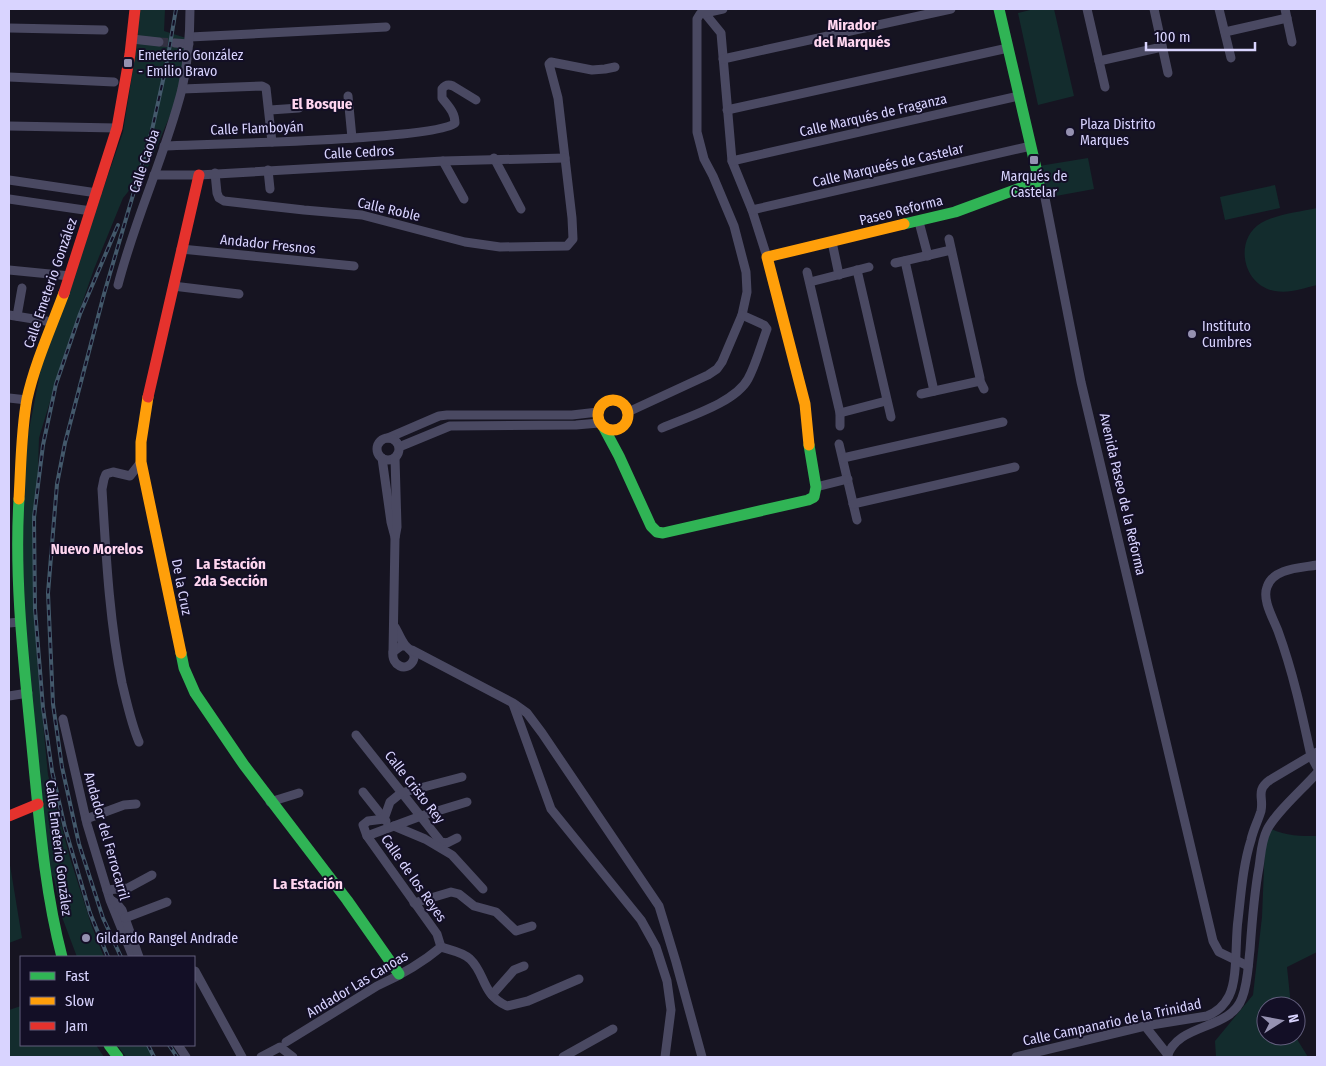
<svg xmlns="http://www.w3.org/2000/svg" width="1326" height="1066" viewBox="0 0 1326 1066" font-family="'Fira Sans Condensed',sans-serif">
	<rect width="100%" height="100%" fill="#161421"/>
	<g fill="#132c2d">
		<polygon points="139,9 165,9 164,31 186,38 178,97 148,167 123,198 94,269 64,355 39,438 34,591 37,661 48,775 70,858 92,927 104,957 77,957 62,917 54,879 49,868 28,676 21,570 22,511 28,435 41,368 123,132 136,50"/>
		<polygon points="1034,9 1054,9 1074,96 1038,105 1018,13"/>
		<polygon points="1088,158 1094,189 1045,198 1039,166"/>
		<polygon points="1275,185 1280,208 1225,220 1220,197"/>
		<path d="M1317,208V285C1304,288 1289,294 1275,291C1243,286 1233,240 1261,223C1277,214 1299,212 1317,208Z"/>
		<path d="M1271,829C1286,836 1301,836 1317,836V952L1287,967L1291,1006H1266V1036H1295L1308,1057H1216L1215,1041L1253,995L1262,917L1265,843Z"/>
		<polygon points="9,859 22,938 9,943"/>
		<polygon points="21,1006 21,1045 96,1045 104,1057 9,1057 9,1010"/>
		<polygon points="117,1045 146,1045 153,1057 126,1057"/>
	</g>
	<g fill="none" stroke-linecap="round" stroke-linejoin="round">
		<polyline stroke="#333142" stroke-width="9" stroke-dasharray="9 4.5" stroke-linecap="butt" points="159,42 175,43"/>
		<g stroke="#4a4962" stroke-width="9">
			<polyline points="1087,9 1105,87"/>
			<polyline points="1154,9 1168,73"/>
			<polyline points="1219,9 1231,58"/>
			<polyline points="1285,9 1292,42"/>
			<polyline points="703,11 721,33 732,161 752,210 767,257"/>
			<polyline points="9,28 104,30"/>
			<polyline points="1225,32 1287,18"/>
			<polyline points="190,37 386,27"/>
			<polyline points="132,39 159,42"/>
			<polyline points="175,43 189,44"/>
			<polyline points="723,59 951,9"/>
			<polyline points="1099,61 1162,47"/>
			<polyline points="9,77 114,82"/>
			<polyline points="182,89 262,86 266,88 272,142"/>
			<polyline points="348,96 352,138"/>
			<polyline points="270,110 299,108"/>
			<polyline points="727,110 1008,48"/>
			<polyline points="9,126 117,128"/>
			<path d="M164,146C204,144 437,140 455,123C455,112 448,106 442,98V89C445,85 448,84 453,86L476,100"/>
			<polyline points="494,158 521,209"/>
			<polyline points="443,161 464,199"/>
			<polyline points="732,161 1019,96"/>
			<polyline points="268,170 270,189"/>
			<polyline points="215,173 217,193 219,198 224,201 304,210 362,215 465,242 500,247 567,246 573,239 572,218 558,98 549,64 551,62 592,70 605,69 615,67"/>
			<polyline points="154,175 199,175 443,161 565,158"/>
			<polyline points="9,180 97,193"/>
			<polyline points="1039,181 1045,198 1081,382 1213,941 1219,952 1248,966"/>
			<polyline points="9,199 91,211"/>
			<polyline points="752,210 1031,146"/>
			<polyline points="919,222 928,256"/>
			<polyline points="949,239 980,378 980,381 984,389"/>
			<polyline points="832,242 839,275"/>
			<polyline points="181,249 354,266"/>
			<polyline points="905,261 934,391"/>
			<polyline points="895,263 951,250"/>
			<polyline points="9,270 70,276"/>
			<polyline points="857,270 891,417"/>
			<polyline points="807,272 840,413 840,426"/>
			<polyline points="810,282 869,267"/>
			<path d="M118,285C135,218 165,156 182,89C188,62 190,36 190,9"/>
			<polyline points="173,286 239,294"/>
			<polyline points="9,315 52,322"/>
			<polyline points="17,316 22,288"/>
			<polyline points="921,394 980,381"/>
			<polyline points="9,398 27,400"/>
			<polyline points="628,412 708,375 717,369 722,362 742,315 747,292 746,272 734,226 713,176 704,159 697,132 697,19 700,14 723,9"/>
			<polyline points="840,413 886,401"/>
			<path d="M662,428C687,417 735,403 748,379C756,364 761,345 767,329L764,325L742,315"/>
			<polyline points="388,438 439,416 447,415 572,415 598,412"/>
			<circle cx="388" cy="449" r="11"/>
			<polyline points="839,444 857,520"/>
			<polyline points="399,447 450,426 576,425 599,423"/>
			<polyline points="382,458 391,522 395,537"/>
			<polyline points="843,458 1003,422"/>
			<polyline points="816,487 848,479"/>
			<polyline points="853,504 1015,467"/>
			<path d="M1317,565C1301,568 1273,568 1267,587C1262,600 1273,618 1278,631C1293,672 1302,714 1311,756L1317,767"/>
			<polyline points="9,623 20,622"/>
			<path d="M395,627C398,632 401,640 405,645C409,650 417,653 413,661C406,673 391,665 393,652L401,646H406"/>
			<polyline points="412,650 513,703 527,713 542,733 659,906 676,962 702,1057"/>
			<polyline points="393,652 395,538 397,527 395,458"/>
			<polyline points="9,696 28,693"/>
			<polyline points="513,704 551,809 641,920 656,947 667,981 671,1010 665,1057"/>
			<polyline points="63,719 87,824 110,900 133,957"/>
			<polyline points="356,735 441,842 447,843 457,838"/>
			<path d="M139,742C131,723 127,703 122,683C109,619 106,554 102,489L104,479L106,474L113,472L130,476L141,462"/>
			<polyline points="363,792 386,821"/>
			<polyline points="270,802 299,793"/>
			<polyline points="86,819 124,805 136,804"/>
			<polyline points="394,826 425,839 452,855 483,889"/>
			<polyline points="367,836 421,816 467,802"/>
			<polyline points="107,890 128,888 152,875"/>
			<polyline points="111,900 118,905 122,910 139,957"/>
			<polyline points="414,903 451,892 459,894 474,906 496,912 516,931 532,926"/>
			<polyline points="125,918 167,902"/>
			<polyline points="441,947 437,934 367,836 363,825 368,821 384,819 390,802 401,793 462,777"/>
			<path d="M441,947C450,950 463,952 470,959C486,974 481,994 507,1006L528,1001L579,979"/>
			<polyline points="195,971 242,1057"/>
			<polyline points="492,995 514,970 524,966"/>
			<polyline points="1145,1026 1168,1055"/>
			<path d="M286,1042L377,986C399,976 422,963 441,947"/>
			<polyline points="178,1045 186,1057"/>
			<polyline points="261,1057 280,1047 293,1057"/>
			<polyline points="563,1057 613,1029"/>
			<path d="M1016,1057L1145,1026L1207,1016C1217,1012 1224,1006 1229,996C1238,979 1235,940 1238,920C1241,894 1243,865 1251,840C1253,830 1258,821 1261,811C1264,797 1255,791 1270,780L1317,752"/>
			<path d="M1167,1057C1178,1022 1230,1031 1242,998C1248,983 1248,966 1250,950C1252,922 1254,894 1259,867C1261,855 1261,842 1267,830C1276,812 1303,789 1317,773"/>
		</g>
		<g stroke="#30b455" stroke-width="11">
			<polyline points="904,224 955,212 1039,181 999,9"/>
			<polyline points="604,428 619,456 651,526 657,532 663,533 808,500 814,497 816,487 809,445"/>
			<path d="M19,499C14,581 24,664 32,746C39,816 44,888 62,957"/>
			<polyline points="181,653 184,668 195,693 244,765 347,900 399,974"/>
			<polyline points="109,1045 118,1057"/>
		</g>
		<g stroke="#ff9f0a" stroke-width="11">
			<polyline points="148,397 141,442 141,462 181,653"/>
			<circle cx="613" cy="415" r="15"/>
			<polyline points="809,445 805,404 767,257 904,224"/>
			<path d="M19,499C21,466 21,431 27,399C35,363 51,328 64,293"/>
		</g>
		<g stroke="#e5322d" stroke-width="11">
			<polyline points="64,293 117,128 130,54 135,9"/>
			<polyline points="148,397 199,175"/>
			<polyline points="9,816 38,804"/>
		</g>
		<defs>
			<g id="rail">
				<polyline points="108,957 90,913 65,828 52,771 43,708 35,609 34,517 43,445 56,384 80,314 118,225"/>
				<polyline points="121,957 103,918 79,844 62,767 53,704 48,593 57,484 65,443 104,294 152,130 167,62 176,9"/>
				<polyline points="148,1045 154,1057"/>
				<polyline points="169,1045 177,1057"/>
			</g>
		</defs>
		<use href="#rail" stroke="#43596b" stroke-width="4"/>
		<use href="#rail" stroke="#130f26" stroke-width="2" stroke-dasharray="5.5" stroke-linecap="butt"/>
	</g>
	<g fill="#9591b1" stroke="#130f26" stroke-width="2">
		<rect x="123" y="58" width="10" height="10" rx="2.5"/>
		<circle cx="1070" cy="132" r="5"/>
		<rect x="1029" y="155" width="10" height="10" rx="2.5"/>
		<circle cx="1192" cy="334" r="5"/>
		<circle cx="86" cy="938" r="5"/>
	</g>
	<g text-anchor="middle" stroke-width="4" stroke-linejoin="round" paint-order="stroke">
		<g font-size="14" fill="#d9d4ff" stroke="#130f26" text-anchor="start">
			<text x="138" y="60">Emeterio González<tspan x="138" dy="16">- Emilio Bravo</tspan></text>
			<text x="1080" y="129">Plaza Distrito<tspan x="1080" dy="16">Marques</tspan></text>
			<text x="1034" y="181" text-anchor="middle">Marqués de<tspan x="1034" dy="16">Castelar</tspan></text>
			<text x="1202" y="331">Instituto<tspan x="1202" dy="16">Cumbres</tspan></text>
			<text x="96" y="943">Gildardo Rangel Andrade</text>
		</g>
		<g font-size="14" fill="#d9d4ff" stroke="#130f26">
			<text transform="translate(873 115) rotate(-13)" y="5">Calle Marqués de Fraganza</text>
			<text transform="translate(257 128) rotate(-2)" y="5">Calle Flamboyán</text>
			<text transform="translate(359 152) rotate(-3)" y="5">Calle Cedros</text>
			<text transform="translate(144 161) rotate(-71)" y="5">Calle Caoba</text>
			<text transform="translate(888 165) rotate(-13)" y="5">Calle Marqueés de Castelar</text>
			<text transform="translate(389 209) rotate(13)" y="5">Calle Roble</text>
			<text transform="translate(901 210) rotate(-14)" y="5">Paseo Reforma</text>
			<text transform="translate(268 244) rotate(6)" y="5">Andador Fresnos</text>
			<text transform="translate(50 283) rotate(-71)" y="5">Calle Emeterio González</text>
			<text transform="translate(1123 494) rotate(77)" y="5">Avenida Paseo de la Reforma</text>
			<text transform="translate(182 587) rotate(79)" y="5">De la Cruz</text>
			<text transform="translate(415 787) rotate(52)" y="5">Calle Cristo Rey</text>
			<text transform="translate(107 836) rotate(74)" y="5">Andador del Ferrocarril</text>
			<text transform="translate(59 848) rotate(83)" y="5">Calle Emeterio González</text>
			<text transform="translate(414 878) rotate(55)" y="5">Calle de los Reyes</text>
			<text transform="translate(357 984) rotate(-31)" y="5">Andador Las Canoas</text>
			<text transform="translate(1112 1022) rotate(-12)" y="5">Calle Campanario de la Trinidad</text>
		</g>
		<g font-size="15" font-weight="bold" fill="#ffd6f0" stroke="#130f26">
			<text x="852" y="30">Mirador<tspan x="852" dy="17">del Marqués</tspan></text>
			<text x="322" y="109">El Bosque</text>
			<text x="97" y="554">Nuevo Morelos</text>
			<text x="231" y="569">La Estación<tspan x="231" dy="17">2da Sección</tspan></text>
			<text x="308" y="889">La Estación</text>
		</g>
	</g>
	<rect width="1326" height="1066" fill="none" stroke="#d9d4ff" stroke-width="20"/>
	<rect x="20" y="956" width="175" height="90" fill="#130f26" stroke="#625e7d"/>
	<rect x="30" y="972" width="25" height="8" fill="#30b455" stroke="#625e7d"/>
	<text x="65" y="981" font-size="15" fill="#d9d4ff">Fast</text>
	<rect x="30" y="997" width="25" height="8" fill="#ff9f0a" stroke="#625e7d"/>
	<text x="65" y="1006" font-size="15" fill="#d9d4ff">Slow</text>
	<rect x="30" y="1022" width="25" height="8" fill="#e5322d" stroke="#625e7d"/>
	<text x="65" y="1031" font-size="15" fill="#d9d4ff">Jam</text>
	<g transform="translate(1281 1021) rotate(79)"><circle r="24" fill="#130f26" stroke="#625e7d"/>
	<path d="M0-4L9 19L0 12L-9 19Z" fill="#9591b1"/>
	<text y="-8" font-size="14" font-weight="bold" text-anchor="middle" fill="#d9d4ff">N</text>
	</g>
	<path d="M1146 42v8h109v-8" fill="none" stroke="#d9d4ff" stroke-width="2.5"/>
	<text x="1154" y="42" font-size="15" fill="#d9d4ff" stroke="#130f26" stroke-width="4" paint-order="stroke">100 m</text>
</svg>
